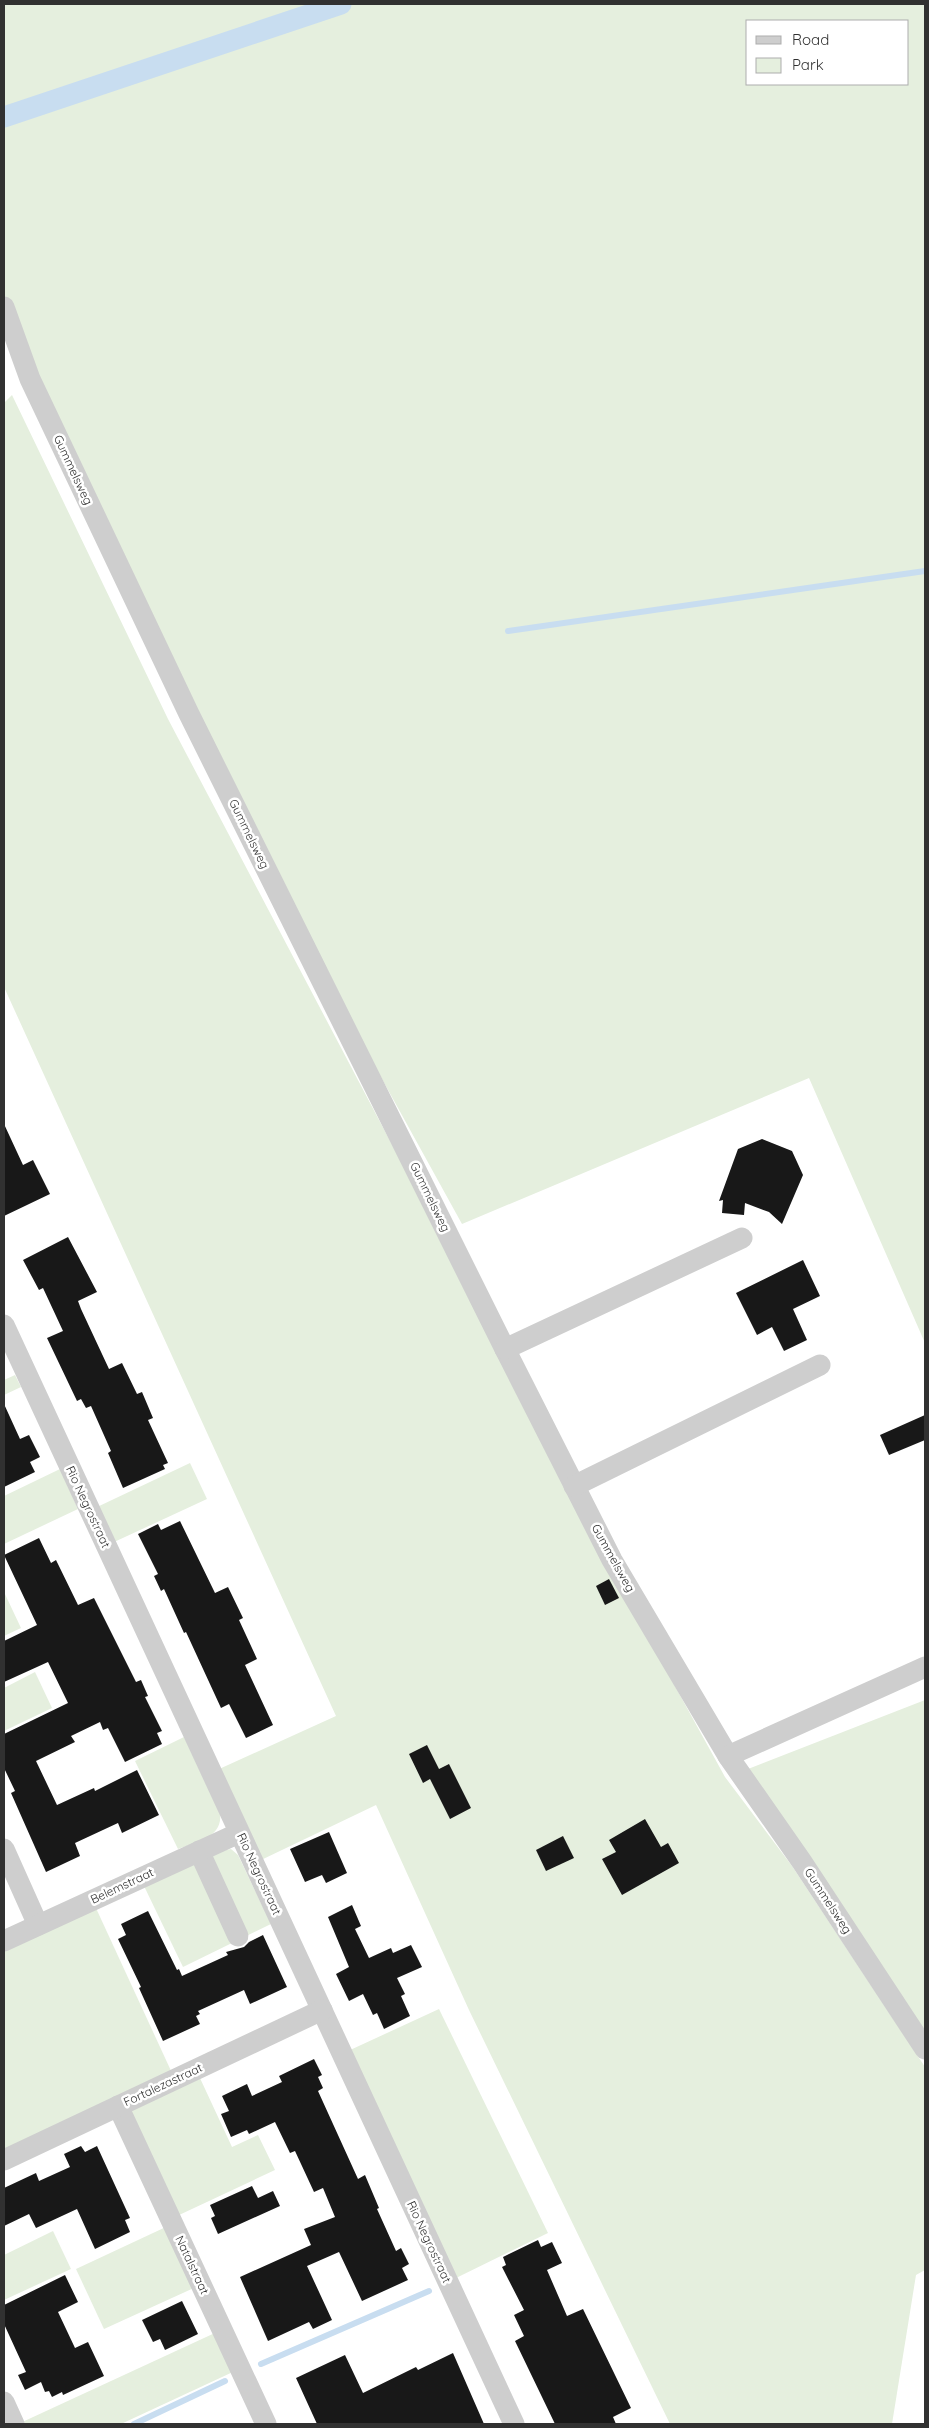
<svg xmlns="http://www.w3.org/2000/svg" width="929" height="2428" viewBox="0 0 929 2428" font-family="Quicksand,sans-serif">
	<rect width="100%" height="100%" fill="#fff"/>
	<g fill="#e5efde" fill-rule="evenodd">
		<path d="M4,4H925V1343L809,1078L462,1224L179,711L4,332ZM748,21H908V84H748Z"/>
		<polygon points="12,395 168,719 439,1234 606,1561 725,1777 792,1866 925,2067 925,2270 916,2275 892,2424 670,2424 469,2010 376,1805 259,1861 217,1770 336,1716 4,987 4,403"/>
		<polygon points="15,1375 21,1387 4,1395 4,1380"/>
		<polygon points="190,1463 207,1499 112,1543 95,1508"/>
		<polygon points="60,1469 78,1509 4,1544 4,1496"/>
		<polygon points="4,1592 21,1628 4,1636"/>
		<polygon points="35,1672 52,1708 4,1731 4,1688"/>
		<polygon points="925,1700 925,2034 748,1769"/>
		<path d="M184,1737L220,1814C223,1837 196,1842 178,1849L135,1761Z"/>
		<polygon points="231,1849 238,1855 271,1924 183,1967 144,1886 221,1851"/>
		<polygon points="95,1906 172,2073 4,2153 4,1949"/>
		<polygon points="439,2009 548,2233 454,2279 348,2051"/>
		<polygon points="199,2076 232,2147 258,2135 275,2170 177,2216 131,2111"/>
		<polygon points="168,2226 196,2287 104,2329 76,2269"/>
		<polygon points="53,2231 71,2269 4,2300 4,2255"/>
		<polygon points="217,2332 235,2371 121,2424 18,2424"/>
	</g>
	<g fill="none" stroke-linecap="round" stroke-linejoin="round">
		<g stroke="#c8ddf0" stroke-width="6">
			<polyline points="508,631 925,571"/>
			<polyline points="261,2364 429,2291"/>
			<polyline points="134,2424 225,2381"/>
		</g>
		<polyline stroke="#c8ddf0" stroke-width="21" points="4,117 341,4"/>
	</g>
	<g fill="#181818">
		<polygon points="4,1124 23,1165 33,1160 50,1194 4,1216"/>
		<polygon points="762,1139 792,1151 803,1175 782,1224 769,1212 745,1203 744,1215 722,1213 723,1200 719,1201 738,1149"/>
		<polygon points="68,1237 97,1292 78,1301 81,1309 109,1369 122,1363 137,1394 142,1392 153,1418 148,1420 168,1463 163,1465 165,1469 123,1488 108,1453 111,1451 91,1406 86,1408 81,1399 77,1401 47,1338 63,1331 43,1288 39,1290 23,1260"/>
		<polygon points="803,1260 820,1296 793,1309 807,1340 784,1351 772,1327 757,1335 736,1293"/>
		<polygon points="4,1404 20,1439 29,1435 40,1457 30,1462 35,1472 4,1487"/>
		<polygon points="925,1415 925,1440 889,1455 880,1435"/>
		<polygon points="180,1521 215,1593 228,1587 243,1618 239,1620 257,1659 245,1665 273,1725 246,1738 229,1704 221,1708 186,1632 184,1633 164,1589 161,1591 154,1576 158,1574 138,1534 158,1524 161,1530"/>
		<polygon points="39,1538 51,1563 56,1560 78,1605 94,1598 136,1682 141,1680 148,1696 145,1697 162,1731 157,1733 162,1744 125,1762 108,1728 103,1730 100,1722 71,1736 75,1742 36,1761 57,1805 94,1788 95,1791 137,1770 159,1815 122,1833 118,1823 75,1843 80,1856 46,1872 11,1793 15,1791 4,1768 4,1734 68,1703 48,1662 4,1682 4,1641 37,1625 4,1555"/>
		<polygon points="609,1579 619,1598 605,1605 596,1586"/>
		<polygon points="427,1745 439,1769 449,1764 471,1808 450,1819 430,1779 423,1783 409,1754"/>
		<polygon points="645,1819 661,1847 668,1843 679,1863 622,1895 602,1859 616,1852 609,1840"/>
		<polygon points="329,1832 347,1873 326,1883 322,1875 305,1882 290,1849"/>
		<polygon points="563,1836 574,1858 546,1871 536,1850"/>
		<polygon points="352,1905 361,1926 355,1929 369,1958 391,1948 393,1953 411,1945 422,1967 397,1978 405,1994 401,1996 410,2016 384,2029 377,2013 373,2015 363,1994 349,2001 336,1974 349,1967 328,1917"/>
		<polygon points="148,1911 177,1970 179,1969 182,1976 228,1955 226,1952 244,1947 249,1942 263,1935 287,1987 250,2004 244,1990 198,2011 200,2014 196,2016 200,2024 163,2041 139,1988 141,1987 118,1939 126,1935 121,1924"/>
		<polygon points="314,2059 322,2075 318,2077 323,2088 318,2091 358,2179 365,2175 379,2208 377,2209 396,2251 401,2248 409,2264 402,2268 408,2280 362,2301 339,2252 307,2266 332,2320 313,2329 309,2322 268,2341 240,2277 311,2245 304,2229 335,2217 323,2188 314,2192 295,2151 290,2153 275,2122 249,2134 247,2130 231,2137 221,2114 229,2111 222,2096 247,2084 252,2096 282,2082 279,2076"/>
		<polygon points="81,2146 85,2152 97,2146 130,2218 125,2220 130,2232 95,2249 77,2209 36,2228 29,2214 4,2226 4,2188 36,2173 39,2181 70,2167 64,2154"/>
		<polygon points="252,2186 258,2198 273,2191 280,2206 218,2234 211,2218 215,2216 210,2205"/>
		<polygon points="538,2240 541,2247 552,2242 562,2263 547,2270 567,2316 583,2309 631,2408 613,2417 616,2424 555,2424 515,2341 524,2336 514,2315 524,2310 502,2267 506,2265 503,2257"/>
		<polygon points="65,2275 78,2302 58,2312 75,2348 88,2342 104,2376 63,2395 62,2392 52,2397 49,2391 45,2392 41,2382 25,2390 18,2375 26,2372 4,2324 4,2305"/>
		<polygon points="182,2301 198,2334 165,2350 160,2339 153,2342 142,2320"/>
		<polygon points="453,2353 484,2424 317,2424 296,2378 345,2355 363,2393 416,2367 418,2370"/>
	</g>
	<g fill="none" stroke-linecap="round" stroke-linejoin="round">
		<g stroke="#cecece" stroke-width="21">
			<polyline points="4,307 30,379 189,714 505,1349 612,1560 728,1756 802,1862 925,2049"/>
			<polyline points="4,1325 514,2424"/>
			<polyline points="505,1349 742,1238"/>
			<polyline points="574,1486 820,1365"/>
			<polyline points="728,1756 925,1667"/>
			<polyline points="4,1849 38,1925"/>
			<polyline points="199,1851 238,1936"/>
			<polyline points="4,1941 239,1833"/>
			<polyline points="118,2106 266,2424"/>
			<polyline points="4,2160 322,2010"/>
			<polyline points="4,2402 14,2424"/>
		</g>
	</g>
	<g text-anchor="middle" stroke-width="5" stroke-linejoin="round" paint-order="stroke">
		<g font-size="12" fill="#313131" stroke="#fff">
			<text transform="translate(73 470) rotate(65)" y="4">Gummelsweg</text>
			<text transform="translate(249 834) rotate(64)" y="4">Gummelsweg</text>
			<text transform="translate(430 1197) rotate(64)" y="4">Gummelsweg</text>
			<text transform="translate(88 1507) rotate(65)" y="4">Rio Negrostraat</text>
			<text transform="translate(613 1558) rotate(61)" y="4">Gummelsweg</text>
			<text transform="translate(259 1874) rotate(65)" y="4">Rio Negrostraat</text>
			<text transform="translate(122 1886) rotate(-25)" y="4">Belemstraat</text>
			<text transform="translate(828 1901) rotate(57)" y="4">Gummelsweg</text>
			<text transform="translate(163 2085) rotate(-25)" y="4">Fortalezastraat</text>
			<text transform="translate(429 2242) rotate(65)" y="4">Rio Negrostraat</text>
			<text transform="translate(192 2265) rotate(65)" y="4">Natalstraat</text>
		</g>
	</g>
	<rect width="929" height="2428" fill="none" stroke="#313131" stroke-width="10"/>
	<rect x="746" y="20" width="162" height="65" fill="#ffffff" stroke="#adadad"/>
	<rect x="756" y="36" width="25" height="8" fill="#cecece" stroke="#adadad"/>
	<text x="792" y="45" font-size="15" fill="#313131">Road</text>
	<rect x="756" y="58" width="25" height="15" fill="#e5efde" stroke="#adadad"/>
	<text x="792" y="70" font-size="15" fill="#313131">Park</text>
</svg>
